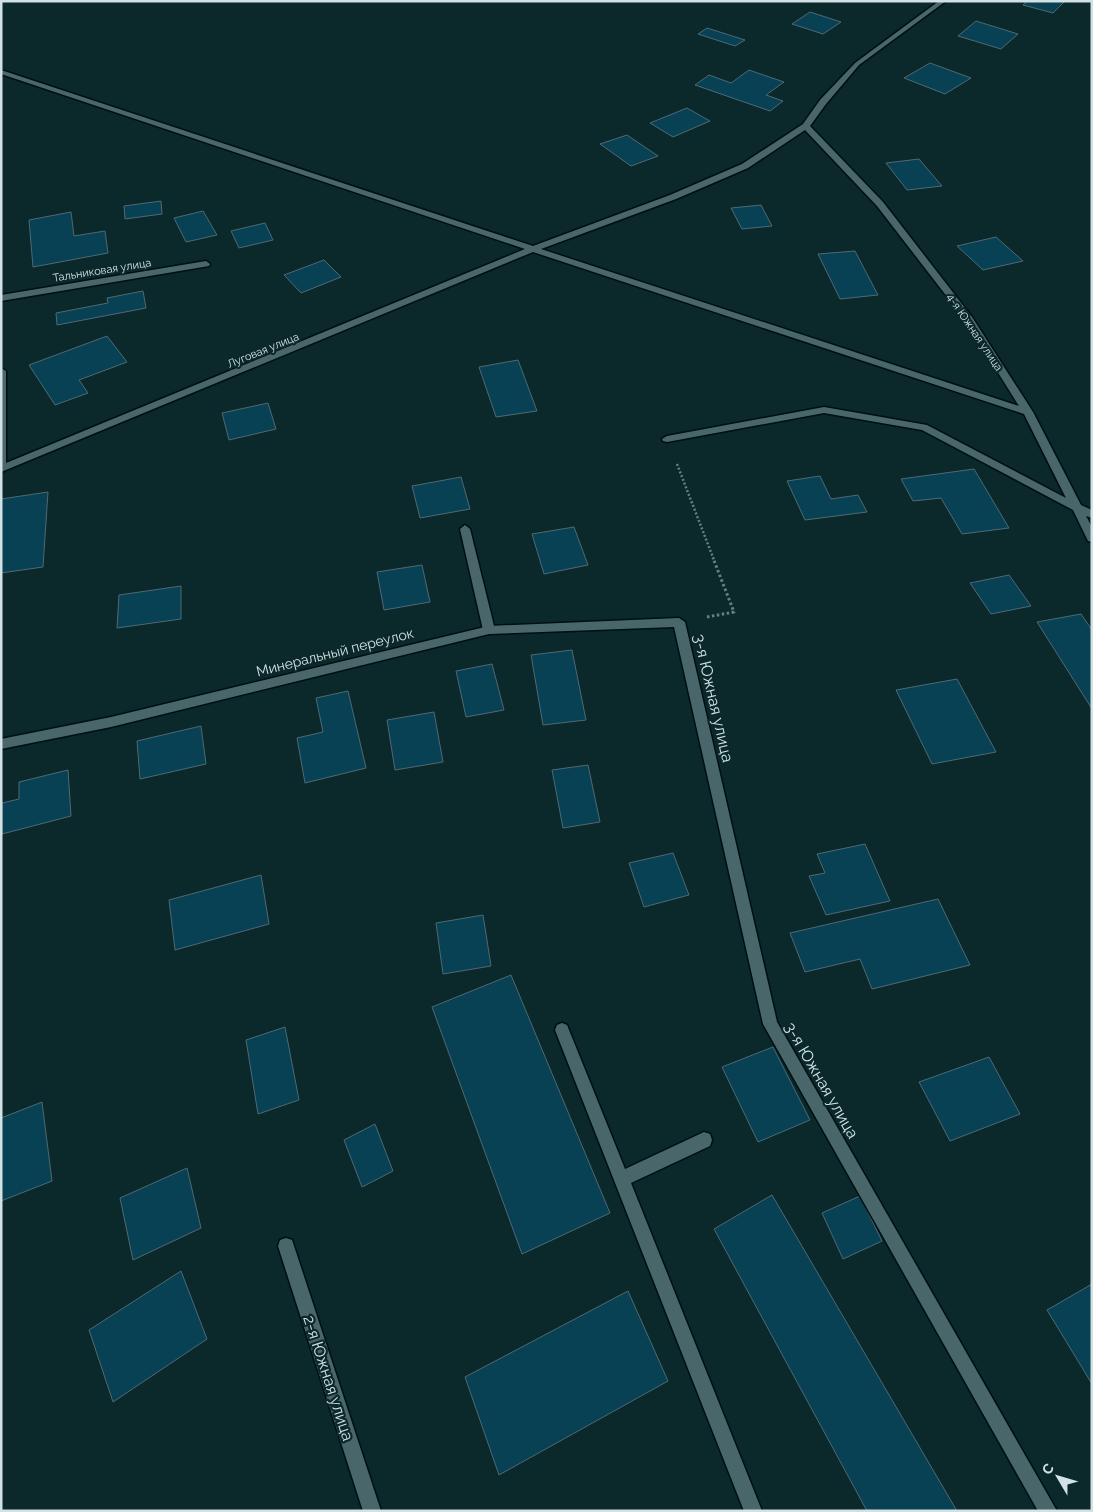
<svg xmlns="http://www.w3.org/2000/svg" width="1093" height="1512" viewBox="0 0 1093 1512" font-family="Raleway,sans-serif">
	<rect width="100%" height="100%" fill="#0b282b"/>
	<g fill="#094154" stroke="#4f6974">
		<polygon points="1027,1 1065,1 1053,13 1023,5"/>
		<polygon points="810,12 841,22 823,34 792,24"/>
		<polygon points="976,21 1018,34 1001,49 958,36"/>
		<polygon points="707,28 745,40 735,46 698,34"/>
		<polygon points="930,63 971,78 945,94 904,78"/>
		<polygon points="749,70 784,82 766,95 783,101 770,111 695,85 709,75 731,83"/>
		<polygon points="687,108 710,121 673,137 650,123"/>
		<polygon points="627,135 658,156 631,166 600,144"/>
		<polygon points="919,159 942,186 907,190 886,163"/>
		<polygon points="161,201 162,214 125,219 124,206"/>
		<polygon points="761,205 772,226 742,229 731,208"/>
		<polygon points="203,211 217,235 186,242 174,218"/>
		<polygon points="71,212 74,236 105,231 108,253 33,267 29,220"/>
		<polygon points="265,223 273,240 239,248 231,231"/>
		<polygon points="996,237 1023,261 983,270 957,246"/>
		<polygon points="855,251 867,274 878,295 840,299 818,254"/>
		<polygon points="324,260 341,277 301,293 284,275"/>
		<polygon points="143,291 146,308 57,325 56,313 108,303 107,298"/>
		<polygon points="107,336 127,362 79,380 88,393 55,405 29,365"/>
		<polygon points="518,360 537,411 496,417 479,367"/>
		<polygon points="268,403 276,429 229,440 222,413"/>
		<polygon points="974,469 1009,528 962,534 941,498 913,501 901,479"/>
		<polygon points="820,476 831,499 858,495 867,512 805,520 787,481"/>
		<polygon points="461,477 470,509 420,518 412,486"/>
		<polygon points="48,492 43,567 1,573 1,499"/>
		<polygon points="574,527 588,565 544,574 532,534"/>
		<polygon points="422,565 430,602 384,610 377,572"/>
		<polygon points="1009,575 1031,606 991,614 970,583"/>
		<polygon points="181,586 181,619 117,628 119,595"/>
		<polygon points="1081,614 1092,630 1092,709 1037,622"/>
		<polygon points="572,650 586,720 543,725 531,655"/>
		<polygon points="492,664 504,710 466,717 456,671"/>
		<polygon points="957,679 996,752 932,764 896,690"/>
		<polygon points="348,691 366,768 305,783 297,738 323,732 316,698"/>
		<polygon points="434,712 443,762 395,770 387,720"/>
		<polygon points="201,726 206,764 140,779 137,741"/>
		<polygon points="588,765 600,822 563,828 552,770"/>
		<polygon points="68,770 71,816 2,834 2,803 19,799 19,782"/>
		<polygon points="865,844 890,901 826,915 809,876 825,873 817,854"/>
		<polygon points="673,853 689,895 644,907 629,863"/>
		<polygon points="261,875 269,924 175,950 169,900"/>
		<polygon points="938,899 970,965 872,989 860,959 805,972 790,933"/>
		<polygon points="483,915 491,966 443,974 436,923"/>
		<polygon points="511,975 610,1213 522,1254 432,1007"/>
		<polygon points="285,1027 299,1100 258,1114 246,1040"/>
		<polygon points="773,1047 810,1120 758,1142 722,1067"/>
		<polygon points="989,1057 1020,1114 950,1141 919,1082"/>
		<polygon points="42,1102 52,1181 1,1201 1,1118"/>
		<polygon points="375,1124 393,1171 362,1187 344,1140"/>
		<polygon points="187,1168 201,1228 133,1260 120,1198"/>
		<polygon points="772,1195 957,1511 867,1511 714,1229"/>
		<polygon points="860,1196 882,1241 843,1259 822,1213"/>
		<polygon points="181,1271 207,1339 113,1402 89,1330"/>
		<polygon points="1092,1284 1092,1384 1047,1310"/>
		<polygon points="628,1291 668,1381 499,1475 465,1377"/>
	</g>
	<g fill="none" stroke-linecap="round" stroke-linejoin="round">
		<defs>
			<g id="service">
				<polygon points="465,525 470,529 495,630 489,634 483,630 460,529"/>
				<polygon points="562,1023 567,1025 625,1169 704,1132 710,1134 712,1140 710,1146 631,1183 762,1511 744,1511 555,1030 557,1025"/>
			</g>
			<g id="minor">
				<path d="M939,1H946L859,65L826,104L810,126L883,202L972,317L1033,412L1081,505L1092,510V518L1086,516L1092,527V542L1088,541L1073,510L922,430L824,413L667,442L663,441L662,439L667,436L824,407L927,425L1066,498L1024,414L533,252L1,472V368L6,371V463L525,249L1,74V70L533,246L670,195L742,164L803,124L820,100L855,63ZM805,130L877,206L965,320L1019,406L541,249L676,199L748,168Z"/>
				<polygon points="206,261 210,264 209,266 1,301 1,295"/>
				<polygon points="679,618 685,622 777,1022 1057,1511 1038,1511 763,1024 674,627 489,634 111,727 1,749 1,739 111,717 489,626"/>
				<polygon points="286,1238 292,1240 294,1246 381,1511 363,1511 278,1246 280,1240"/>
			</g>
		</defs>
		<use href="#service" stroke="#001012" stroke-width="3"/>
		<use href="#minor" stroke="#001012" stroke-width="3"/>
		<polyline stroke="#687f82" stroke-width="2.5" stroke-dasharray="2 2" stroke-linecap="butt" points="677,464 714,560"/>
		<polyline stroke="#687f82" stroke-width="3" stroke-dasharray="2.5 2.5" stroke-linecap="butt" points="707,617 734,612 713,558"/>
		<use href="#service" fill="#49666a" fill-rule="evenodd"/>
		<use href="#minor" fill="#49666a" fill-rule="evenodd"/>
	</g>
	<g text-anchor="middle" stroke-width="4.5" stroke-linejoin="round" paint-order="stroke">
		<g font-size="11" fill="#d2e2e4" stroke="#0b282b">
			<text transform="translate(102 270) rotate(-9)" y="4">Тальниковая улица</text>
			<text transform="translate(975 332) rotate(56)" y="4">4-я Южная улица</text>
			<text transform="translate(263 350) rotate(-22)" y="4">Луговая улица</text>
		</g>
		<g font-size="14" fill="#d2e2e4" stroke="#0b282b">
			<text transform="translate(335 652) rotate(-14)" y="5">Минеральный переулок</text>
		</g>
		<g font-size="16" fill="#d2e2e4" stroke="#0b282b">
			<text transform="translate(714 698) rotate(77)" y="6">3-я Южная улица</text>
			<text transform="translate(822 1080) rotate(60)" y="6">3-я Южная улица</text>
			<text transform="translate(329 1378) rotate(72)" y="6">2-я Южная улица</text>
		</g>
	</g>
	<rect width="1093" height="1512" fill="none" stroke="#d2e2e4" stroke-width="5"/>
	<g transform="translate(1058 1477) rotate(308)" stroke="#0b282b" stroke-width="4" paint-order="stroke">
	<path d="M0-4L9 19L0 12L-9 19Z" fill="#d2e2e4"/>
	<text y="-8" font-size="14" font-weight="bold" text-anchor="middle" fill="#d2e2e4">С</text>
	</g>
</svg>
